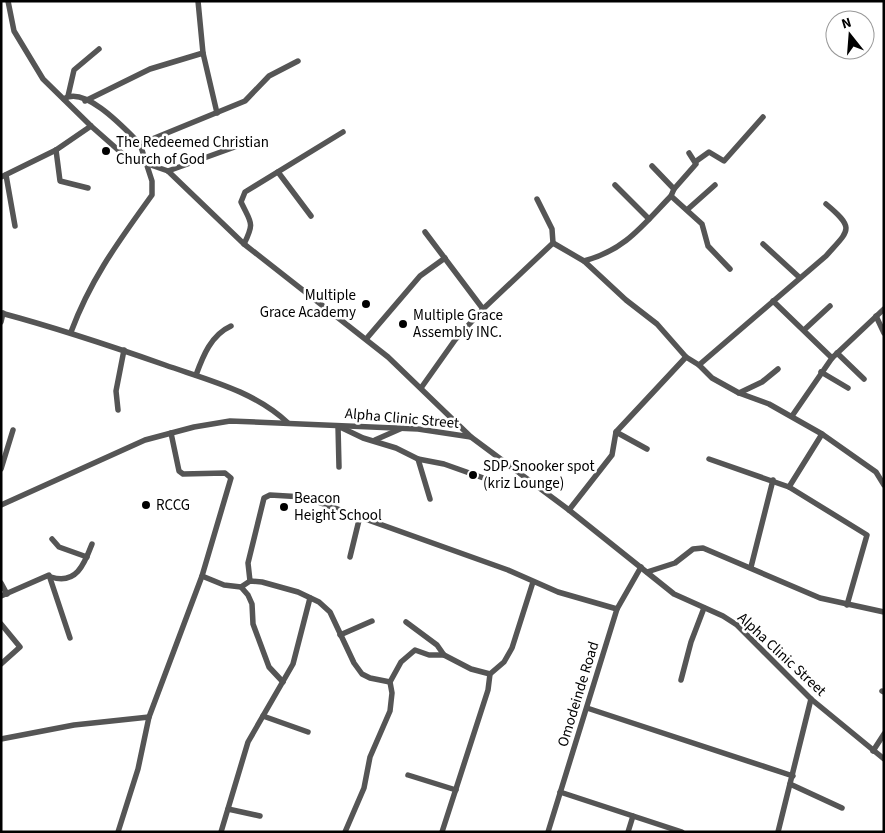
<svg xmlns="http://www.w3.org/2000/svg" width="885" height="833" viewBox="0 0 885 833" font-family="'Source Sans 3',sans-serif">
	<rect width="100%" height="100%" fill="#fff"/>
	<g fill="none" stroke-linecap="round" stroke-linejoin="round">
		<g stroke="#555" stroke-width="5.5">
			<polyline points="8,1 14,31 43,79 91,126 125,156 168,171 244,244 388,357 471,437"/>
			<polyline points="198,1 203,53"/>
			<polyline points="68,96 74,70 99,49"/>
			<path d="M64,99C85,85 126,130 140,144L245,101L269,76L298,61"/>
			<polyline points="85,101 150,69 203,53 217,113"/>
			<polyline points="56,150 60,181 88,188"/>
			<polyline points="695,162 709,152 724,161 763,117"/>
			<polyline points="652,166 674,189"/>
			<polyline points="168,171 243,144"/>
			<polyline points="278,172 311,216"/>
			<polyline points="6,175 15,226"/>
			<polyline points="1,177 56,150 91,126"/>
			<polyline points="615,185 649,219"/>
			<polyline points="671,196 702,224 708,246 730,269"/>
			<polyline points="537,199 552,229 553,243 584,261 626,300 657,324 686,357 699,365 712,378 739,393 769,404 822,434 876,472 884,485"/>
			<polyline points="688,209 715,185"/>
			<polyline points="425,232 483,309"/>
			<path d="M244,244C255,222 251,223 241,202L245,192L343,132"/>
			<polyline points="763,244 799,277"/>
			<path d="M584,261C625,250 642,226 671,196L674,189L696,164L689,153"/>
			<polyline points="773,301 832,358"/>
			<path d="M1,313C57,328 111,346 165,365C208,380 254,391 288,423"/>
			<polyline points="876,316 884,333"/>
			<polyline points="1,322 3,313"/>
			<polyline points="804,330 830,306"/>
			<path d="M71,332C91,278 119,241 152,195V181L140,144"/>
			<polyline points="367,338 420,276 445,258"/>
			<polyline points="837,353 864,379"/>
			<path d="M699,365L826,256C849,230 856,229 826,204"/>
			<polyline points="821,372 848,388"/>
			<path d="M196,375C203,356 211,335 231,326"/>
			<polyline points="421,388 455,340 483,309 553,243"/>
			<polyline points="739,393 762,382 778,369"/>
			<polyline points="118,410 116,391 124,350"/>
			<polyline points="792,416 832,358 884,309"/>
			<polyline points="616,432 647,449"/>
			<polyline points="375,440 400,429"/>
			<polyline points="418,459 430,499"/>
			<polyline points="709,459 789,487 867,535 847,605"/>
			<polyline points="339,467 338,426 363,438 396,448 418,459 444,464 506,486"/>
			<polyline points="1,469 13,430"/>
			<polyline points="789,487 822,434"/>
			<polyline points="1,505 145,440 194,427 230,421 418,429 471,437 569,510 674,594 723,616 737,625 811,699 884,759"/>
			<polyline points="569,510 612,455 616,432 686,357"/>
			<polyline points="52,539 59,547 87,557"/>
			<polyline points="350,557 360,516"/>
			<polyline points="751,567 773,480"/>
			<polyline points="647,572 675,563 693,549 703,548 820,598 884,612"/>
			<polyline points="202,576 224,585 241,587 248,595 252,604 253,624 269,667 283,682"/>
			<path d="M51,577C76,585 84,565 92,544"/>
			<polyline points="250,581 248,563 264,498 270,495 304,497 508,570 558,592 617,609"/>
			<polyline points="1,583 7,594"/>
			<polyline points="241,587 250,581 262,582 298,592 319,602 330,612 354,663 362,674 370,678 390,682"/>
			<polyline points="1,596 49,575 70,638"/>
			<polyline points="406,622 437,645 444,655"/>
			<polyline points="1,624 20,647 1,664"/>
			<polyline points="340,635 372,621"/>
			<polyline points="681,680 691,642 704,608"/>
			<polyline points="882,691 884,692"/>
			<polyline points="587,708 793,776"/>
			<polyline points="263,716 308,732"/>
			<polyline points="1,739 74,725 149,717"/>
			<polyline points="873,751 884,734"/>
			<polyline points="408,775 456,790"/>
			<polyline points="790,784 842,808"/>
			<polyline points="560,792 682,832"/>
			<polyline points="228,809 260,816"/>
			<polyline points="118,832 138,769 149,717 202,576 231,478 225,473 183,474 179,471 171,433"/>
			<polyline points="221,832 248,742 293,664 310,598"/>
			<polyline points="345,832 364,788 370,757 390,711 392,693 390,682 401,662 415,650 429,655 444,655 471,669 490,674"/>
			<polyline points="442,832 488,690 490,674 504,662 512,648 533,582"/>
			<polyline points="548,832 617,609 641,567"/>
			<polyline points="628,832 633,816"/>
			<polyline points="778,832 811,699"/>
		</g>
	</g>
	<g fill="#000" stroke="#fff" stroke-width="2">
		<circle cx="106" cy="151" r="5"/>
		<circle cx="366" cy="304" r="5"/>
		<circle cx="403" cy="324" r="5"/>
		<circle cx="473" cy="475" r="5"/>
		<circle cx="146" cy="505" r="5"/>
		<circle cx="284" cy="507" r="5"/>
	</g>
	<g text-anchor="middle" stroke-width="5" stroke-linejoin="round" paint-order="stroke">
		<g font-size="15" fill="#000" stroke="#fff" text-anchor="start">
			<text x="116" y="147">The Redeemed Christian<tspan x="116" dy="17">Church of God</tspan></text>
			<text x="356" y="300" text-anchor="end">Multiple<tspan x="356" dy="17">Grace Academy</tspan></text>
			<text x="413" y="320">Multiple Grace<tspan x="413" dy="17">Assembly INC.</tspan></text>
			<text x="483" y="471">SDP Snooker spot<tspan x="483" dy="17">(kriz Lounge)</tspan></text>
			<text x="294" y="503">Beacon<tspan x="294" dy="17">Height School</tspan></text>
			<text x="156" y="510">RCCG</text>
		</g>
		<g font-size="15" fill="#000" stroke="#fff">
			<text transform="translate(402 418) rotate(5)" y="5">Alpha Clinic Street</text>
			<text transform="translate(782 654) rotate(43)" y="5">Alpha Clinic Street</text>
			<text transform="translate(578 694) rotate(-73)" y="5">Omodeinde Road</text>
		</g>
	</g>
	<rect width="885" height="833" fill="none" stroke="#000000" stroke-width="5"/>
	<g transform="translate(850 35) rotate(343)"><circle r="24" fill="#ffffff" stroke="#999999"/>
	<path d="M0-4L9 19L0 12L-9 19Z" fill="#000000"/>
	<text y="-8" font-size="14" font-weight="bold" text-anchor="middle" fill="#000000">N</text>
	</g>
</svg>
